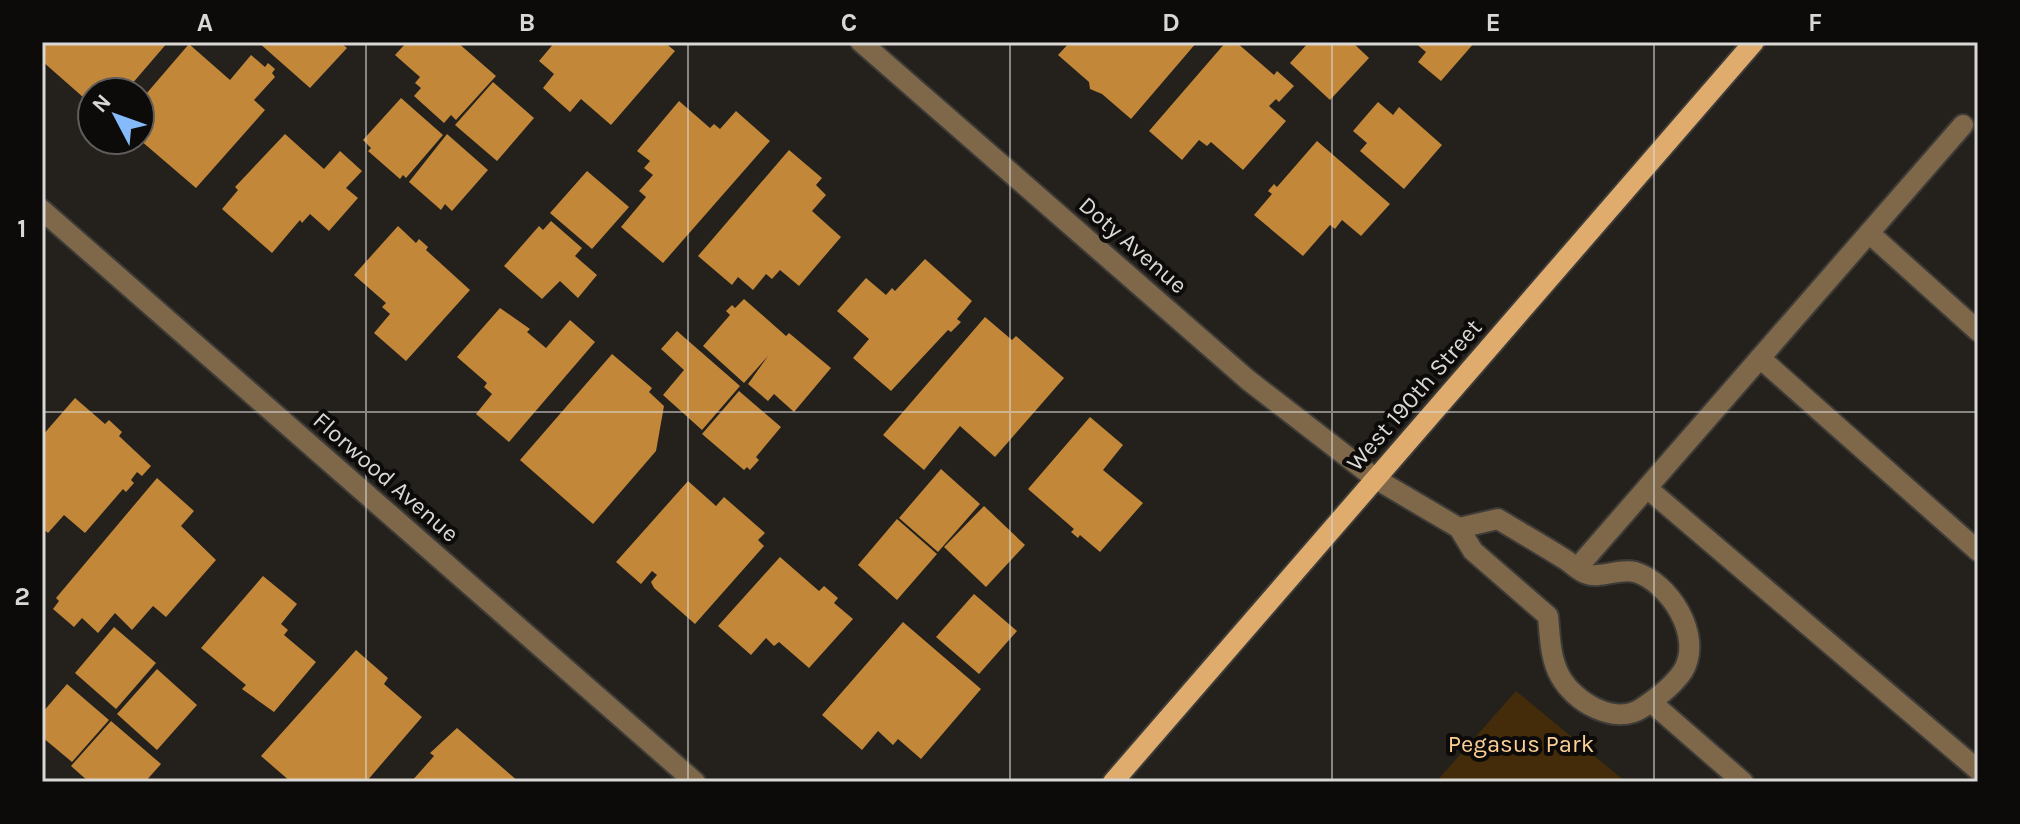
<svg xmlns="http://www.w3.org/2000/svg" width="2020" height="824" viewBox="0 0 2020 824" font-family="Karla,sans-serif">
	<rect width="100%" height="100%" fill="#24211d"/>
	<polygon fill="#442c0a" points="1516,691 1626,782 1436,782"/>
	<g fill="#c28739">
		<polygon points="42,42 168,42 125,92 92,92 92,105 42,61"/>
		<polygon points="258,42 340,42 347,48 310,88"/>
		<polygon points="407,42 457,42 496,76 456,120 451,115 444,123 414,96 421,88 415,83 420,77 395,55"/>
		<polygon points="555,42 664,42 675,51 611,125 581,99 570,112 543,88 554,74 539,61"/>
		<polygon points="1070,42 1197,42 1131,119 1102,94 1090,89 1089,82 1058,55"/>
		<polygon points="1226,42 1236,42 1274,75 1277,71 1294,86 1279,102 1276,99 1269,106 1286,121 1243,170 1211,142 1207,146 1199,140 1182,160 1149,131"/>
		<polygon points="1309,42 1352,42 1369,58 1330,100 1290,63"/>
		<polygon points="1414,42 1475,42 1441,81 1418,62 1426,52"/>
		<polygon points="189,44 230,80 251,55 265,67 268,63 275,69 272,73 275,77 254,100 265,110 196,188 140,140 140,101"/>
		<polygon points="493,82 534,118 497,161 455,125"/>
		<polygon points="401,98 443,135 406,178 403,175 400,179 368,151 371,148 363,140"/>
		<polygon points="679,101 710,128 714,124 720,129 736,111 770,141 663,263 621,227 646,197 639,191 653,175 644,168 650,161 637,151"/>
		<polygon points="1378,102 1393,115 1399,107 1442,145 1404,189 1360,151 1367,143 1353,131"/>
		<polygon points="285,134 324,169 340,151 362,171 346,188 358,198 329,231 310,214 302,223 300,220 272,253 222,209 238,190 235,187"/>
		<polygon points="447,134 488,170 452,211 445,204 441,210 409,182"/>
		<polygon points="1317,141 1390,204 1361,236 1342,220 1335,229 1330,225 1303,256 1254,215 1272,194 1268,191 1274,184 1277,187"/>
		<polygon points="789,150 822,178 816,185 826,195 812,211 841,237 799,286 780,270 772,279 766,274 753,290 738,277 732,285 698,256"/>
		<polygon points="587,171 629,207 592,249 550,213"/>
		<polygon points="551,221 582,248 575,256 597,275 578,298 560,281 542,299 504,266 539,226 543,230"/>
		<polygon points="398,226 416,243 419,239 428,247 426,250 470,290 406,361 374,333 390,314 382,307 386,303 354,275"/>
		<polygon points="925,259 972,301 957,319 961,322 951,332 948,330 891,391 853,358 869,339 837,311 866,278 886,295 892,288 895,291"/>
		<polygon points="744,299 786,336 789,333 831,368 794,412 774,394 768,401 748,384 768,356 744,383 703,346 730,315 726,311 732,305 735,308"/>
		<polygon points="500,308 530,329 527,332 546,348 570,320 595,342 509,442 476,414 492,394 484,387 487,383 457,357"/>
		<polygon points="985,317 1012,340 1016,336 1064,378 995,457 960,426 924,470 883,435"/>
		<polygon points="677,331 740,386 702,430 663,395 684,370 661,349"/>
		<polygon points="612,354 652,388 649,392 664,406 656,451 593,524 520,460"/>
		<polygon points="739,391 781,427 756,457 759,460 750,470 747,467 744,470 702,434"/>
		<polygon points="75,398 105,424 109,420 122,432 119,436 151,466 142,476 137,472 131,480 134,483 126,492 123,489 85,533 64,515 48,533 42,528 42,436"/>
		<polygon points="1090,417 1123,445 1103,470 1143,503 1100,552 1080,535 1078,538 1071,532 1074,529 1028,489"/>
		<polygon points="941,469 980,504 938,552 899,518"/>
		<polygon points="157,478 194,511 181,526 216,560 166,617 153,606 132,630 115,613 98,633 82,618 74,627 53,609 59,601 56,598"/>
		<polygon points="688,481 716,506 724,497 765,533 758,540 764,546 695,624 654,588 651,582 657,575 652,571 641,584 616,562"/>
		<polygon points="984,506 1025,545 986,587 944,547"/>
		<polygon points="897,519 937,554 897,600 858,565"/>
		<polygon points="780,557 819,591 824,586 838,598 834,603 853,619 809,668 779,642 774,646 766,638 751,655 718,626"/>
		<polygon points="263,576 297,604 281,624 288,630 284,635 316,662 274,712 242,689 246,685 201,648"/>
		<polygon points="974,594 1017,631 979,674 936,637"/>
		<polygon points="903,622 981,689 921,759 898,739 893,745 878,731 862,750 822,715"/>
		<polygon points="114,627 156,663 116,709 75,673"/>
		<polygon points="356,650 388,678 384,684 422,717 366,782 291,782 261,756"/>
		<polygon points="157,669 197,705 157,750 117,714"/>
		<polygon points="67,684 109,720 72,762 42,737 42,713"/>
		<polygon points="111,721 161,764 145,782 89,782 71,766"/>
		<polygon points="457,728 519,782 411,782 434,756 430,753"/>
	</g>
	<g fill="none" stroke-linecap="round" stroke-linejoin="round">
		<defs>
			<g id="minor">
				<path d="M861,42L1248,380L1376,479L1459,528L1473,551L1548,616C1550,636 1550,658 1560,676C1574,702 1615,726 1642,708C1657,698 1673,686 1683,671C1704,636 1669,582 1635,572C1619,568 1600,579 1587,574C1580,572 1572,564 1566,560C1544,546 1521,533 1498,519L1459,528"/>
				<polyline points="42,210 695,782"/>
				<polyline points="1869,233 1978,331"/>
				<polyline points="1760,358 1978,551"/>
				<polyline points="1647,488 1978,770"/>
				<polyline points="1578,567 1963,125"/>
				<polyline points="1651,702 1743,782"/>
			</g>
			<polyline id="major" points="1113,782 1754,42"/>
		</defs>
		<use href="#minor" stroke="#3d3b37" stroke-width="24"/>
		<use href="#major" stroke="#3d3b37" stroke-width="24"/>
		<use href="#minor" stroke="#7f674a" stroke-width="20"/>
		<use href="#major" stroke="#e0ac6e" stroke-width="20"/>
	</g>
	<path fill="none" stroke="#dad8d5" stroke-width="2" stroke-opacity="0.55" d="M366,42V782M688,42V782M1010,42V782M1332,42V782M1654,42V782M42,412H1978"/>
	<g text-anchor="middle" stroke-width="8" stroke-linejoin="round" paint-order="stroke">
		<g font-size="24" fill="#dad8d5" stroke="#0c0b09">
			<text transform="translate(1133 245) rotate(41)" y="8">Doty Avenue</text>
			<text transform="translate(1414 395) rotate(-49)" y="8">West 190th Street</text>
			<text transform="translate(386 477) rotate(41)" y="8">Florwood Avenue</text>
		</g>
		<g font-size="24" fill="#fcce96" stroke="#0c0b09">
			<text x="1521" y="752">Pegasus Park</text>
		</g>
	</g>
	<rect width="2020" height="824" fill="none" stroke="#0c0b09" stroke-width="88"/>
	<g transform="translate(116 116) rotate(311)"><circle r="38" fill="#0c0b09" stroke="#5e5d5b" stroke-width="2"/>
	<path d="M0-6L14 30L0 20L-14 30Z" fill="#85bbfb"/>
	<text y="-12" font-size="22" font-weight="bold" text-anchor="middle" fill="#dad8d5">N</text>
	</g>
	<rect x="44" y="44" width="1932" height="736" fill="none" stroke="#dad8d5" stroke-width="3"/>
	<g font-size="26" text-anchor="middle" font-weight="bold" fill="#dad8d5">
		<text x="205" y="31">A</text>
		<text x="527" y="31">B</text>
		<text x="849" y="31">C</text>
		<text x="1171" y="31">D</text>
		<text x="1493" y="31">E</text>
		<text x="1815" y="31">F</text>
		<text x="22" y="237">1</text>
		<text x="22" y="605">2</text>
	</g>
</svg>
